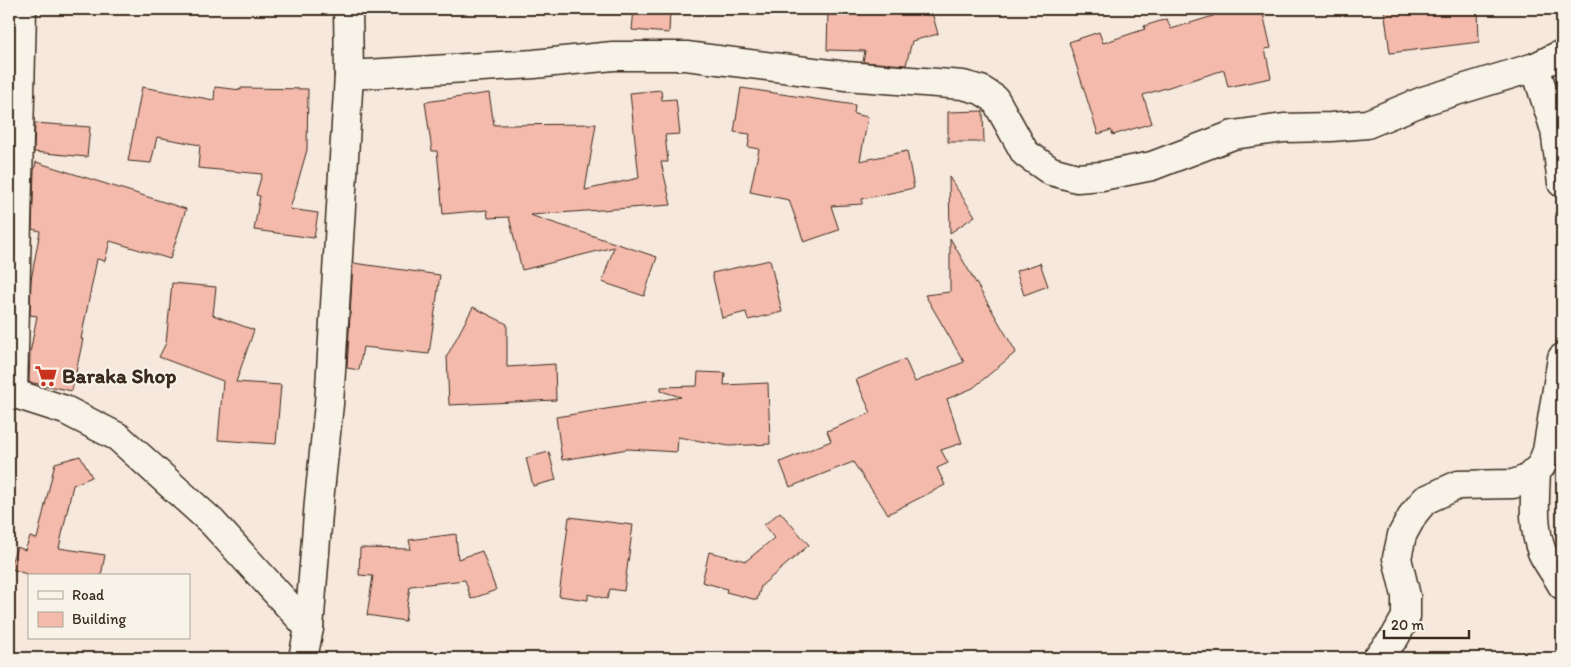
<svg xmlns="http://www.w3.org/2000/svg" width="1571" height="667" viewBox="0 0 1571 667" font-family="Itim,sans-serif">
	<rect width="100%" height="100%" fill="#f6e8dc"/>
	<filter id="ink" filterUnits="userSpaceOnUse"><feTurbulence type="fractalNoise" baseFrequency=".02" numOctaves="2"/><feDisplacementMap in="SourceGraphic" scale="10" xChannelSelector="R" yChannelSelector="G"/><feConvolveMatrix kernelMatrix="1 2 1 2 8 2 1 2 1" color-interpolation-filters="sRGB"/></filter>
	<g filter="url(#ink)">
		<g fill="#f4baab" stroke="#3b2a1e">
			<polygon points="634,9 670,10 669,33 632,30"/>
			<polygon points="892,9 931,9 938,34 912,41 906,65 863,62 865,51 827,50 828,10 893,12"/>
			<polygon points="1227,9 1262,9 1271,48 1265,49 1271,78 1228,87 1224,70 1143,95 1152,123 1113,135 1111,130 1098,134 1069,42 1099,32 1103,43 1145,29 1144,26 1167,19 1171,29 1213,16 1212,12"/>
			<polygon points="1384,9 1478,9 1479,42 1390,53"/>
			<polygon points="142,87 214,100 215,87 241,90 241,88 308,89 307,150 290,209 318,213 314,238 254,230 260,196 256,195 262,174 198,168 200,145 157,137 151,163 128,161"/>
			<polygon points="741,88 855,105 854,114 868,117 860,161 907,151 914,188 862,199 862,204 831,206 839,230 804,242 789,200 750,192 759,149 748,147 750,134 734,132"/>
			<polygon points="661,90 662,100 676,99 680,134 665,135 668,162 661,162 671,205 530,215 657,257 644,296 602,282 614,247 522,270 509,217 488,218 487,210 443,214 437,151 432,151 425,102 489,93 494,125 596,124 585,190 639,178 630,93"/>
			<polygon points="983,111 984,142 948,142 948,112"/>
			<polygon points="35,123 90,127 87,157 34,152"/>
			<polygon points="36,162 186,209 170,259 110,241 105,261 97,259 81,339 83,339 72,391 29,382 30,353 37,316 30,315 31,280 40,231 32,229 34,171"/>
			<polygon points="949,177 975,216 950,233"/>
			<polygon points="950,238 1016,352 973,388 947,399 962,443 941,450 948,463 937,468 945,485 888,514 853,462 790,487 780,462 831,441 827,431 871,413 856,380 905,359 915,382 964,362 925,295 950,292"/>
			<polygon points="770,260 782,312 748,320 746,312 722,318 712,273"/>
			<polygon points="353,263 440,275 429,354 363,347 359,370 347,368"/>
			<polygon points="1040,263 1048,286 1024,295 1016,271"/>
			<polygon points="172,283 216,287 213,315 254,330 236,382 281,385 276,444 218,440 223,381 159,357 166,343"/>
			<polygon points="473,307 507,324 507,367 555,364 556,400 449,405 447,356"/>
			<polygon points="698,372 725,373 724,385 768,383 770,444 729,446 678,437 677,452 628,449 562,460 556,417 681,397 661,391 661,387 697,386"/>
			<polygon points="549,452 556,480 533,486 526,458"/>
			<polygon points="80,456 92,477 73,485 59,548 105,555 101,576 32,576 9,568 17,547 25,550 30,537 37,539 55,463"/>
			<polygon points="780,512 809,545 761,586 757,600 726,592 727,589 702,582 709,552 746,561 774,538 764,525"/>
			<polygon points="569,517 633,525 624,591 610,589 607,599 588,594 588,600 559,596"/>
			<polygon points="456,534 458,559 482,551 496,590 471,599 465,580 410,586 405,621 367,615 373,576 359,575 360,548 411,549 409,540"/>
		</g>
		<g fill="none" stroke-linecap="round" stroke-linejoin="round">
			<defs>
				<g id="minor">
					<polyline points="1535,67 1555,130 1562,183"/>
					<polyline points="349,75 534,64 613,56 686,56 846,76 963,85 981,90 995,99 1025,153 1051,171 1077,178 1102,176 1152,166 1233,135 1284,128 1331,127 1367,124 1423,101 1535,67 1562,54"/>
					<polyline points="9,392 65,410 118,437 212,522 309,628"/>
					<polyline points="13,393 22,9"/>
					<path d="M1536,471C1535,497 1532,527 1542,552C1547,563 1556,574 1562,585"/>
					<polyline points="303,658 309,628 319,501 329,404 349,75 348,9"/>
					<polyline points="1377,658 1395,637 1406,617 1406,596 1397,558 1402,535 1414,513 1425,500 1458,485 1513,484 1527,479 1541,466 1547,451 1562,358"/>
				</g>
			</defs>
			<use href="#minor" stroke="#3b2a1e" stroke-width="31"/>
			<use href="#minor" stroke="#f7f3e8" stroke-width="28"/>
		</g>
	</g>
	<defs>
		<symbol id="supermarket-bare" viewBox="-9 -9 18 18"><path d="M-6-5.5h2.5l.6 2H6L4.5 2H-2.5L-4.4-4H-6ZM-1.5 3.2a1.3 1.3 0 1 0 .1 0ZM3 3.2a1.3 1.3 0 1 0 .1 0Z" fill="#c8321e" stroke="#f7f3e8" stroke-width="2.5" paint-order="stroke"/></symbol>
	</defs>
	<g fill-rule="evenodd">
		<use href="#supermarket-bare" x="30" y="360" width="32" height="32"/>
	</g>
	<g text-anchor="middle" stroke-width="4" stroke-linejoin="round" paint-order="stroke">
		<g font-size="21" font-weight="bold" fill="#3b2a1e" stroke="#f7f3e8" text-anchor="start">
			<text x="62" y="383">Baraka Shop</text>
		</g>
	</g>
	<rect width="1571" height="667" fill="none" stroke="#f7f3e8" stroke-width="30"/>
	<rect x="15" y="15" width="1541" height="637" fill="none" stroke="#3b2a1e" stroke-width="2" filter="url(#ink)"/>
	<rect x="28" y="574" width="162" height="65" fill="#f7f3e8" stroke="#aca397"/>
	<rect x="38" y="591" width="25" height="8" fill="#f7f3e8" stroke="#aca397"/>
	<text x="72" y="600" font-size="15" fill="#3b2a1e">Road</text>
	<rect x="38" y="612" width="25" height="15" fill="#f4baab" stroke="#aca397"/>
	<text x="72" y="624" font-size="15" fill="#3b2a1e">Building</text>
	<path d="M1384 630v8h85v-8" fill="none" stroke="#3b2a1e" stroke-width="2.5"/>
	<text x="1391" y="630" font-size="15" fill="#3b2a1e" stroke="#f7f3e8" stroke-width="4" paint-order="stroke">20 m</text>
</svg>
